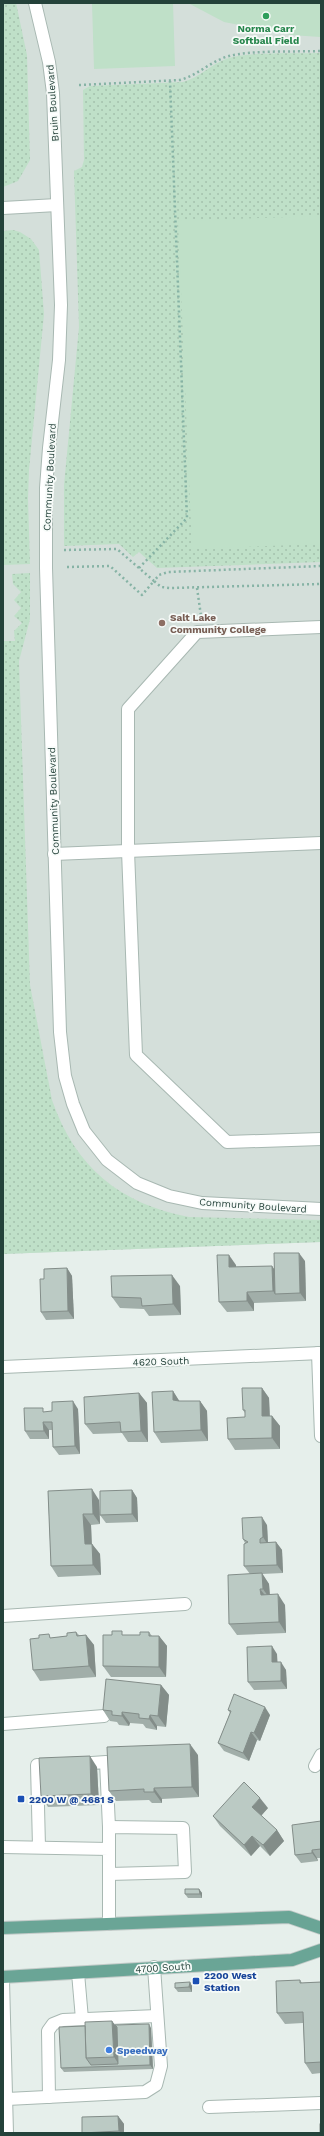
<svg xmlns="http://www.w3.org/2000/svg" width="324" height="2136" viewBox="0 0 324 2136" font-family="'Work Sans',sans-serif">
	<defs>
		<pattern id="grass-dots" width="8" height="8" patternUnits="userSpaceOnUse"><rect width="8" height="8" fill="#bfe0c8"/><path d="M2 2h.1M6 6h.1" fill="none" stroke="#a4c1ad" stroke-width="1.8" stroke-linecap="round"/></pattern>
	</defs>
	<rect width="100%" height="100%" fill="#e6efeb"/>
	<polygon fill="#d4dfda" points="3,3 321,3 321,1242 3,1254"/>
	<g fill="url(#grass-dots)">
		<polygon points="3,3 16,3 27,55 30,160 18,181 3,187"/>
		<path d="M321,53V562L157,568L139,552L133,557L119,544L64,546V485L79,327L74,171L82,167L84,160L83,90L90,86L183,82C199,78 210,65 226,59C250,51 294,54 321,53Z"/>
		<polygon points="13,230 20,232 31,239 39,250 44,314 29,470 28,499 30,564 3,565 3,231"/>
		<path d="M30,573V619L19,661L30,985L52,1100C75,1167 120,1204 189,1217L321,1220V1242L3,1254V641H15L14,631L22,623L14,616L21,608L14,600L21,592L13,584L12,574Z"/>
	</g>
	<g fill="#bfe0c8">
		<polygon points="92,3 173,3 175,66 94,69"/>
		<polygon points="188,3 321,3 320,37 291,35 224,22"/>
		<polygon points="321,216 321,544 192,549 178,221"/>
	</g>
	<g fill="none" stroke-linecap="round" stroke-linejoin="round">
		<defs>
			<g id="minor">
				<polyline points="35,3 49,62 53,93 61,305 59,360 49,448 46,488 46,568 60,1032 65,1076 73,1104 84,1131 107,1160 137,1183 169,1196 202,1203 321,1209"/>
				<polyline points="3,208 57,205"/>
				<polyline points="321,627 197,632 128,709 128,851 136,1055 227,1142 321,1139"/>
				<polyline points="54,854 321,843"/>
				<polyline points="318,1353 321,1436"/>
				<polyline points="3,1367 321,1353"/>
				<polyline points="3,1616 185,1604"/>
				<polyline points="3,1724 104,1716"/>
				<polyline points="78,1764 106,1762 109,1827"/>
				<polyline points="315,1766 321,1755"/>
				<polyline points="3,1847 109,1849 109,1924"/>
				<polyline points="39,1847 37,1765 56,1765"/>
				<polyline points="109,1849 109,1827 183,1828 185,1872 109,1874"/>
				<polyline points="78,1973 82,2019"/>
				<polyline points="3,1980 7,2133"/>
				<polyline points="49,2097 48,2031 53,2024 63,2020 157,2016"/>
				<polyline points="7,2099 145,2092 156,2085 161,2066 154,1967"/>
				<polyline points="209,2107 321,2103"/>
			</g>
			<g id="major">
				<polyline points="3,1928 289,1917 321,1928"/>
				<polyline points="3,1977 292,1960 321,1950"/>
			</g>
		</defs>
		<use href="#minor" stroke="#a8b8b2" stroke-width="14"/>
		<use href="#major" stroke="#c2cac8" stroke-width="14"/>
		<g stroke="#86b3a5" stroke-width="2.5" stroke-dasharray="2 3" stroke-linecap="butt">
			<path d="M79,85L180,80C198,75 211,61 229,56C253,50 295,52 321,51"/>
			<polyline points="64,550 117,549 154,581 159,575 168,572 321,566"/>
			<polyline points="67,567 110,566 142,595 154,581 161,587 170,588 321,584"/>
			<polyline points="139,568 187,518 170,81"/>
			<polyline points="197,588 201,616"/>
		</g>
		<use href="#minor" stroke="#fff" stroke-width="12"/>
		<use href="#major" stroke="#6aa596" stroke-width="12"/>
	</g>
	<g fill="#a1aea9">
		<polygon points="305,1261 306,1301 254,1303 254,1311 227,1312 219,1302 236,1265 236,1267 272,1266 274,1269"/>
		<polygon points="67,1268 72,1276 74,1319 46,1320 41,1312 44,1279"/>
		<polygon points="180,1286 181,1315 149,1316 144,1309 120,1308 112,1297"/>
		<polygon points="262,1388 269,1398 270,1416 272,1416 280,1426 280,1449 235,1450 228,1439 245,1417 245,1413 243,1410"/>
		<polygon points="173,1391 179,1401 200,1401 207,1411 208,1441 161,1443 154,1432"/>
		<polygon points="139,1393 147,1403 148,1442 128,1442 122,1433 93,1434 85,1424"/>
		<polygon points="78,1409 80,1454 59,1455 53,1447 53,1430 49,1430 49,1439 30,1439 25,1431 46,1412"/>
		<polygon points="132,1490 137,1498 138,1522 106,1523 100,1515"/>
		<polygon points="48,1491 99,1500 100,1524 91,1525 92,1544 100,1554 101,1575 58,1577 51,1566"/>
		<polygon points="267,1525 268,1543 276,1542 282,1550 283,1573 262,1574 269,1584 270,1595 285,1605 286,1633 237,1635 229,1624 250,1574 244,1566 245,1543 243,1539"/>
		<polygon points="76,1632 79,1635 86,1635 94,1645 96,1677 40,1681 33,1670 52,1638 67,1636"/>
		<polygon points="149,1632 152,1636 159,1636 167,1646 166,1677 111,1677 103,1666 125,1635 140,1635"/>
		<polygon points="277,1654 277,1662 286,1670 287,1689 254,1690 248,1682"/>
		<polygon points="161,1685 169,1695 166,1727 157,1726 157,1730 146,1728 143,1724 130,1723 129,1726 119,1725 117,1722 110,1721 103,1710"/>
		<polygon points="228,1710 270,1715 260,1741 257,1740 249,1761 224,1751 218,1743 230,1713"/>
		<polygon points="198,1755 199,1797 162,1799 162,1803 152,1803 149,1800 116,1801 109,1791"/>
		<polygon points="97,1767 99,1805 48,1807 41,1796"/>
		<polygon points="268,1808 261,1816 277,1830 284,1841 270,1856 260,1846 251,1856 220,1826 213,1816"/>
		<polygon points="321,1821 321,1858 317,1858 318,1861 301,1863 295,1855"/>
		<polygon points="199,1889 202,1893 202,1898 188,1898 185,1894"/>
		<polygon points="300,1980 302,1983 321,1982 321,2073 312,2074 305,2063 303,2023 285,2024 277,2013"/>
		<polygon points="190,1982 192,1986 192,1992 178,1992 175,1988"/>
		<polygon points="112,2021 115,2025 151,2028 153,2069 64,2072 61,2068 85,2026"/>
		<polygon points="118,2116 124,2124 124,2133 82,2133"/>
	</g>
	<g fill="#838d89">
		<polygon points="299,1253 305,1261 306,1301 300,1293"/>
		<polygon points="229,1255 236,1265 237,1278 229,1267"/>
		<polygon points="272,1266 279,1276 275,1294 273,1291"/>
		<polygon points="67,1268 72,1276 74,1319 68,1311"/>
		<polygon points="172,1275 180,1286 181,1315 173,1304"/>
		<polygon points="247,1292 254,1303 254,1311 247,1301"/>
		<polygon points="262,1388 269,1398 270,1427 262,1416"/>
		<polygon points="173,1391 180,1402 173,1400"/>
		<polygon points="139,1393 147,1403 148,1442 141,1431"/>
		<polygon points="73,1401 78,1409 80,1454 75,1446"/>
		<polygon points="200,1401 207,1411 208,1441 201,1430"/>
		<polygon points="272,1416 280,1426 280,1449 272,1438"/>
		<polygon points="43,1422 49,1430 49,1439 44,1431"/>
		<polygon points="92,1489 99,1500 100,1524 93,1514"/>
		<polygon points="132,1490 137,1498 138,1522 132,1514"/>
		<polygon points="83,1514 91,1525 92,1555 85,1544"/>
		<polygon points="262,1517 267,1525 268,1545 263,1537"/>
		<polygon points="276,1542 282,1550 283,1573 277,1565"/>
		<polygon points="92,1544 100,1554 101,1575 93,1565"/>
		<polygon points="262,1573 269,1584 270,1599 263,1589"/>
		<polygon points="260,1589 268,1599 261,1595"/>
		<polygon points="278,1594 285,1605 286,1633 279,1622"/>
		<polygon points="86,1635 94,1645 96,1677 89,1666"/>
		<polygon points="159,1636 167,1646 166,1677 159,1667"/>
		<polygon points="272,1646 277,1654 278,1670 272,1662"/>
		<polygon points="281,1662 286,1670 287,1689 281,1681"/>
		<polygon points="161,1685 169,1695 166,1727 158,1716"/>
		<polygon points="265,1707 270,1715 260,1741 254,1733"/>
		<polygon points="122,1712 130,1723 129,1726 122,1716"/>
		<polygon points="150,1715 157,1726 157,1730 149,1719"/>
		<polygon points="251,1732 257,1740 249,1761 243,1753"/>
		<polygon points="190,1744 198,1755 199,1797 192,1787"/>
		<polygon points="90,1756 97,1767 99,1805 91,1794"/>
		<polygon points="154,1788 162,1799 162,1803 154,1792"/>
		<polygon points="260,1798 268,1808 259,1818 252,1807"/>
		<polygon points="277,1830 284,1841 270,1856 263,1845"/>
		<polygon points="252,1836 260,1846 251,1856 244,1845"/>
		<polygon points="312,1850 317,1858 318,1861 312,1853"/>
		<polygon points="199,1889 202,1893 202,1898 200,1894"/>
		<polygon points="190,1982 192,1986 192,1992 189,1987"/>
		<polygon points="112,2021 120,2032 120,2066 114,2057"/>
		<polygon points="149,2024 151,2028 153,2069 150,2065"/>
		<polygon points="118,2116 124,2124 124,2133 120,2133 119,2131"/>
	</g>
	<g fill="#bbcac4" stroke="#838d89">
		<polygon points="274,1253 299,1253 300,1293 275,1294"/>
		<polygon points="217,1255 229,1255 229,1267 272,1266 273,1291 247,1292 247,1301 219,1302"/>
		<polygon points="67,1268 68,1311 41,1312 40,1279 44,1279 44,1269"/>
		<polygon points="172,1275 173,1304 142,1306 141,1298 112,1297 111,1276"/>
		<polygon points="242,1388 262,1388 262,1416 272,1416 272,1438 228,1439 227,1418 245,1417 245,1410 243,1410"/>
		<polygon points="173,1391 173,1400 179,1401 200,1401 201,1430 154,1432 152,1392"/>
		<polygon points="139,1393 141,1431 121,1432 120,1422 85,1424 84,1397"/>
		<polygon points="73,1401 75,1446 53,1447 52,1422 43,1422 44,1431 25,1431 24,1408 43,1408 43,1412 52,1411 52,1402"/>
		<polygon points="92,1489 93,1514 83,1514 85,1544 92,1544 93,1565 51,1566 48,1491"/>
		<polygon points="132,1490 132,1514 100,1515 100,1491"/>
		<polygon points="262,1517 263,1537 260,1539 260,1543 276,1542 277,1565 244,1566 244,1544 248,1542 243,1539 242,1518"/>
		<polygon points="262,1573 263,1589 260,1589 261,1595 278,1594 279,1622 229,1624 228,1575"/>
		<polygon points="112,1631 122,1631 122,1635 140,1635 140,1632 149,1632 149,1636 159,1636 159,1667 103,1666 103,1635 112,1635"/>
		<polygon points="76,1632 77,1636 86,1635 89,1666 33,1670 30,1639 39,1638 39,1635 49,1634 50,1638 67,1636 67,1633"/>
		<polygon points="272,1646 272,1662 281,1662 281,1681 248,1682 247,1647"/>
		<polygon points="106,1679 161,1685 158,1716 150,1715 149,1719 139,1718 139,1714 122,1712 122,1716 112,1715 112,1711 103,1710"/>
		<polygon points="234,1694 265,1707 254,1733 251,1732 243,1753 218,1743 231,1711 228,1710"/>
		<polygon points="190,1744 192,1787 154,1788 154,1792 144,1792 144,1789 109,1791 107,1747"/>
		<polygon points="90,1756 91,1794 41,1796 39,1758"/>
		<polygon points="244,1782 260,1798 252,1807 277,1830 263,1845 252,1836 244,1845 213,1816"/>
		<polygon points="321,1821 321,1849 312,1850 312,1853 295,1855 292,1825"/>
		<polygon points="185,1889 199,1889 200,1894 185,1894"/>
		<polygon points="300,1980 300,1983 321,1982 321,2062 305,2063 303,2012 277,2013 276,1981"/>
		<polygon points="190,1982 189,1987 175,1988 175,1983"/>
		<polygon points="112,2021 114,2057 86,2058 85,2022"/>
		<polygon points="149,2024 150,2065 61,2068 59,2027 85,2026 86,2058 91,2065 118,2064 117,2027 115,2025"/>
		<polygon points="118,2116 119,2131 82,2133 82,2117"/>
		<rect x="320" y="2124" width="1" height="9"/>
	</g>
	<circle fill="#2e9e5b" stroke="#f7fbf9" stroke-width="1.5" cx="266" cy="16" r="4"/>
	<circle fill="#8d6e63" stroke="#f7fbf9" stroke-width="1.5" cx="162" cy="623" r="4"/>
	<g fill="#1a4fb4" stroke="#f7fbf9" stroke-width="1.5">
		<rect x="17" y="1795" width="8" height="8" rx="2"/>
		<rect x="192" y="1977" width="8" height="8" rx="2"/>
	</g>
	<circle fill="#3f7fe0" stroke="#f7fbf9" stroke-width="1.5" cx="109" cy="2050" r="4"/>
	<g text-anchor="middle" stroke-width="3.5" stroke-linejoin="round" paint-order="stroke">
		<g font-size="10" font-weight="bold" fill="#27864d" stroke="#f7fbf9">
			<text x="266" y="32">Norma Carr<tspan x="266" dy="12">Softball Field</tspan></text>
		</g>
		<g font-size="10" fill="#24423a" stroke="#f7fbf9">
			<text transform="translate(52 103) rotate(-94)" y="4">Bruin Boulevard</text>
			<text transform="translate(49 477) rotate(-87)" y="4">Community Boulevard</text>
			<text transform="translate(53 801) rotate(-92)" y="4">Community Boulevard</text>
			<text transform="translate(253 1205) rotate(4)" y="4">Community Boulevard</text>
			<text transform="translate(161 1361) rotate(-2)" y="4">4620 South</text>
			<text transform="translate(163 1967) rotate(-4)" y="4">4700 South</text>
		</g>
		<g font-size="10" font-weight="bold" fill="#785e54" stroke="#f7fbf9" text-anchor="start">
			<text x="170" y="621">Salt Lake<tspan x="170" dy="12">Community College</tspan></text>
		</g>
		<g font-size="10" font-weight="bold" fill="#164399" stroke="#f7fbf9" text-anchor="start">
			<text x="29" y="1803">2200 W @ 4681 S</text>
			<text x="204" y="1979">2200 West<tspan x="204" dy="12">Station</tspan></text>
		</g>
		<g font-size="10" font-weight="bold" fill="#366cbe" stroke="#f7fbf9" text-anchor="start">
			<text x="117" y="2054">Speedway</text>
		</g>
	</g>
	<rect width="324" height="2136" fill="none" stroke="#24423a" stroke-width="8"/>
</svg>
